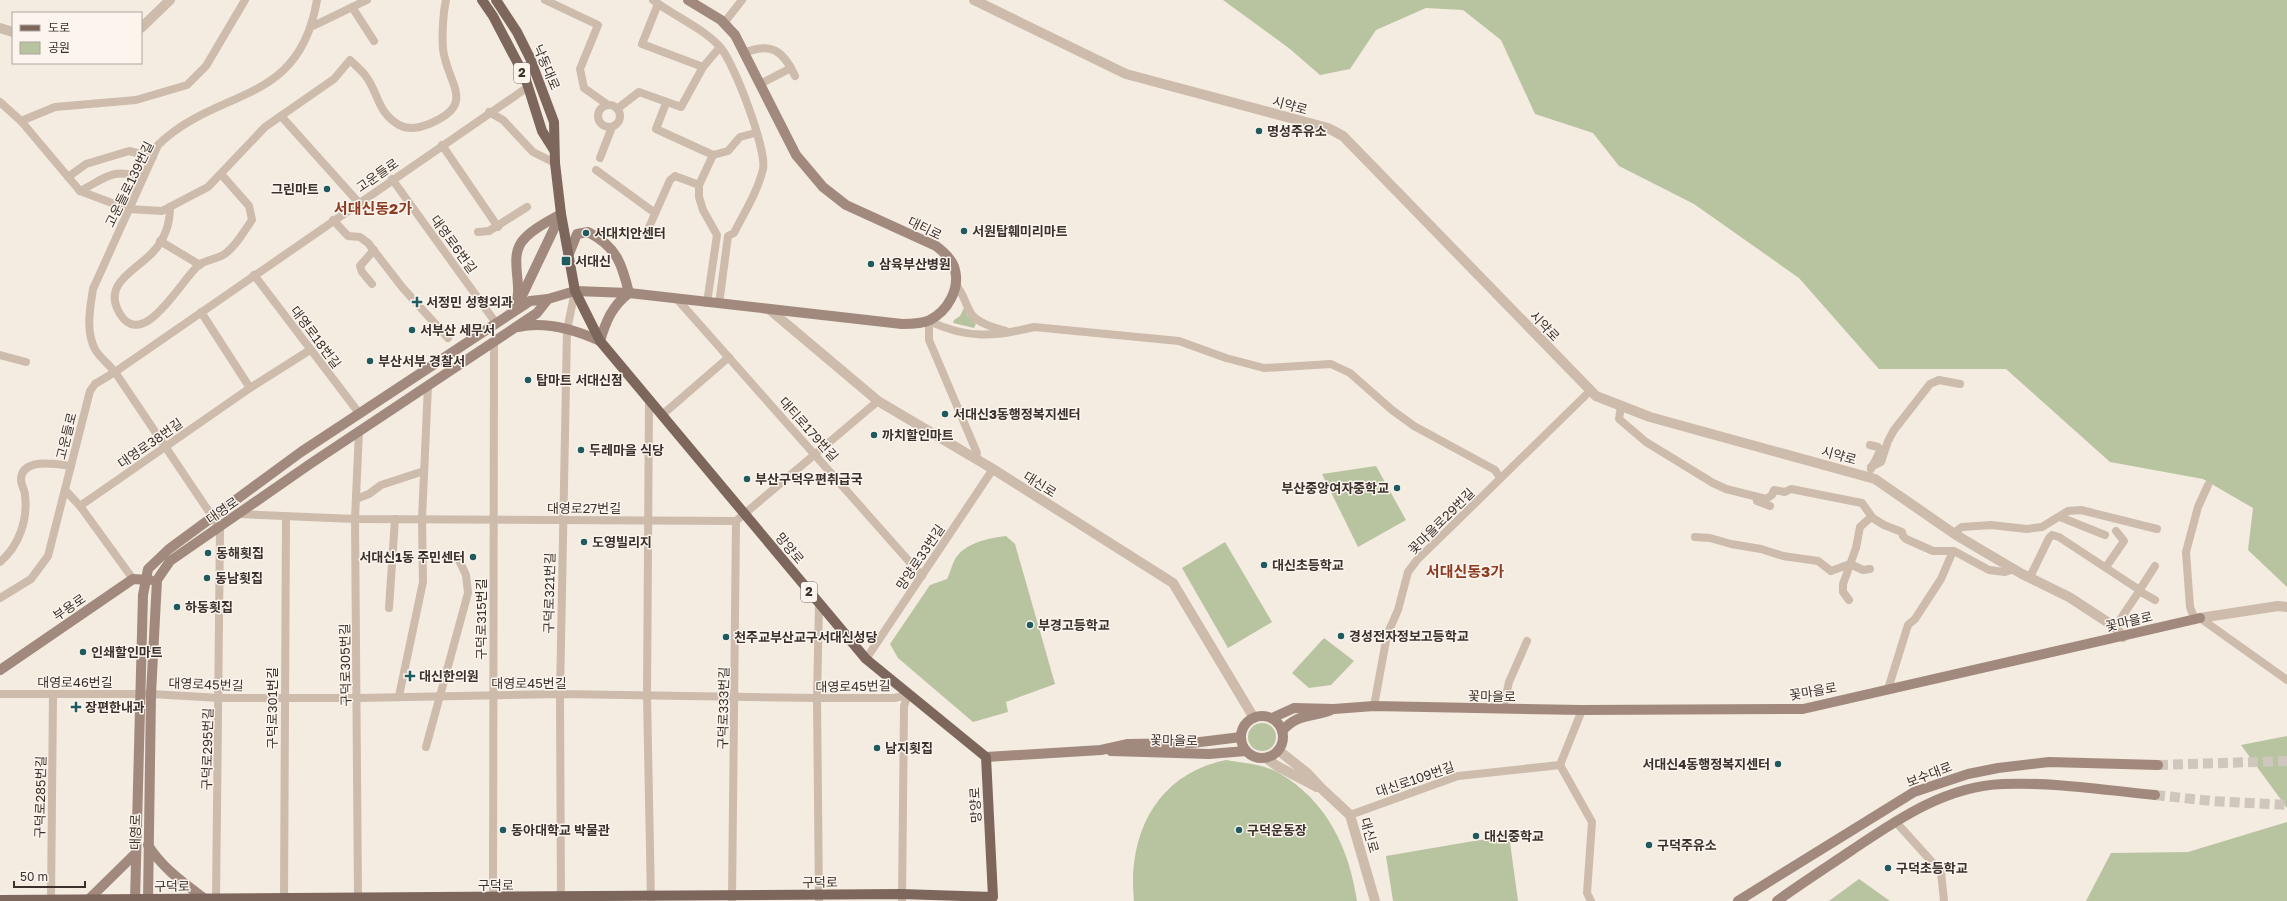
<svg xmlns="http://www.w3.org/2000/svg" width="2287" height="901" viewBox="0 0 2287 901" font-family="'Golos Text','Noto Sans KR',sans-serif">
	<rect width="100%" height="100%" fill="#f4ebe1"/>
	<g fill="#b8c4a0">
		<polygon points="1223,0 2287,0 2287,587 2248,550 2253,508 2203,479 2110,462 2006,369 1879,369 1799,278 1694,204 1619,166 1593,133 1535,114 1501,40 1463,10 1426,8 1376,30 1350,69 1320,75 1290,49"/>
		<polygon points="965,306 967,315 976,324 974,328 953,323 954,320 960,316"/>
		<polygon points="1376,466 1406,520 1358,547 1322,474"/>
		<path d="M1006,536L1015,544L1055,684L1006,702L1008,712L973,722L898,658L890,644L930,585L947,579C950,573 952,565 955,559C965,543 988,538 1006,536Z"/>
		<polygon points="1225,542 1272,622 1228,648 1182,568"/>
		<polygon points="1324,638 1354,661 1331,685 1309,688 1292,673"/>
		<circle cx="1262" cy="737" r="14"/>
		<polygon points="2287,736 2287,808 2241,745"/>
		<path d="M1226,760C1243,763 1263,764 1279,773C1327,801 1349,848 1357,901H1134C1127,834 1157,774 1226,760Z"/>
		<polygon points="2287,822 2287,901 2086,901 2111,853 2188,852"/>
		<polygon points="1509,835 1518,901 1393,901 1386,856"/>
		<polygon points="1859,879 1890,901 1829,901"/>
	</g>
	<g fill="none" stroke-linecap="round" stroke-linejoin="round">
		<g stroke="#cfc6bd" stroke-width="10" stroke-dasharray="10 5" stroke-linecap="butt">
			<polyline points="2158,765 2287,761"/>
			<polyline points="2155,795 2212,801 2287,805"/>
		</g>
		<g stroke="#cdbbac" stroke-width="8">
			<polyline points="545,0 598,25 580,69 584,88 608,105"/>
			<path d="M653,0C674,16 703,28 720,47C734,62 767,150 763,169C758,191 744,213 734,233L728,236L719,304"/>
			<polyline points="352,7 374,41"/>
			<polyline points="724,23 742,0"/>
			<polyline points="311,27 367,0"/>
			<path d="M744,53C771,42 783,50 795,76"/>
			<polyline points="703,67 720,47"/>
			<polyline points="760,84 791,68"/>
			<path d="M0,102L21,121L80,191L128,209L162,211L208,187L265,127L334,79L350,60C355,65 361,70 365,75C379,93 376,111 399,125C408,130 419,128 429,124C478,104 447,84 443,49C442,35 443,13 446,0"/>
			<polyline points="666,103 656,129 713,155 699,185 699,197 703,210 717,235 707,303"/>
			<circle cx="609" cy="116" r="11"/>
			<polyline points="617,109 639,92 681,107 703,67 642,44 658,4"/>
			<polyline points="489,112 503,120 533,152 555,163"/>
			<polyline points="281,116 359,203"/>
			<polyline points="21,121 55,107 136,100 187,85 206,66 245,0"/>
			<polyline points="442,145 498,227"/>
			<polyline points="713,155 728,151 740,137 755,133"/>
			<polyline points="600,158 612,127"/>
			<polyline points="596,170 655,213"/>
			<polyline points="68,177 86,164 129,151 153,157"/>
			<polyline points="392,179 496,323"/>
			<path d="M80,191C106,178 112,167 143,178"/>
			<path d="M170,207C170,224 165,239 153,252C137,270 101,283 120,314C144,353 184,275 200,264C207,260 216,259 223,255C235,248 244,231 252,220L249,206L221,174"/>
			<polyline points="333,220 348,236 360,237 368,243 402,287 448,338"/>
			<polyline points="478,232 489,231 527,207"/>
			<polyline points="646,234 670,180 675,176 699,185"/>
			<polyline points="160,241 200,265"/>
			<polyline points="254,275 359,413"/>
			<polyline points="372,284 362,272 360,266 374,250"/>
			<path d="M955,284C965,295 965,305 972,315C980,324 995,328 1006,331"/>
			<polyline points="677,299 922,576"/>
			<polyline points="201,312 250,388"/>
			<polyline points="0,355 26,362"/>
			<polyline points="649,400 647,696 651,901"/>
			<polyline points="1621,406 1619,419 1646,442 1713,483 1726,489 1766,499 1772,495 1774,490 1785,492 1791,489 1862,503 1872,517"/>
			<polyline points="662,415 729,357"/>
			<polyline points="1870,445 1878,447 1880,451 1871,469"/>
			<path d="M975,459L977,453L929,340V321C967,339 994,337 1034,327L1179,341L1226,358L1264,368L1331,364L1350,373L1392,410L1414,426L1495,470L1500,478"/>
			<polyline points="1871,467 1881,462 1888,441 1894,430 1930,384 1939,380 1960,384"/>
			<polyline points="66,491 80,506 133,579"/>
			<polyline points="356,499 369,494 381,485 424,471"/>
			<polyline points="1757,501 1770,506"/>
			<polyline points="80,506 250,388 310,350"/>
			<polyline points="239,514 355,519 736,521 878,401"/>
			<polyline points="2060,517 2105,535"/>
			<polyline points="1954,533 1962,527 1991,525 2027,529 2042,527 2068,511 2081,510 2157,529"/>
			<polyline points="1695,537 1710,538 1731,544 1761,549 1783,556 1818,561 1831,571 1850,564 1863,570 1870,569"/>
			<path d="M0,562C19,546 28,520 25,495C25,490 21,485 21,480C21,457 58,464 71,466"/>
			<polyline points="2155,566 2139,591 2155,600"/>
			<polyline points="2106,567 2124,541 2116,531"/>
			<polyline points="2030,577 2049,538 2052,535 2059,537 2138,589 2138,593 2115,627"/>
			<polyline points="0,598 31,579 48,556 90,391 95,384 115,372 528,87"/>
			<polyline points="1849,600 1843,592 1843,584 1856,548 1860,527 1871,517 1884,525 1902,532 1903,536 1906,539 1933,551 1954,551 1989,570 2005,572 2014,569"/>
			<polyline points="389,608 395,519"/>
			<polyline points="2200,618 2287,680"/>
			<polyline points="2195,620 2190,607 2186,552 2198,507 2208,485"/>
			<polyline points="866,659 993,469"/>
			<polyline points="1888,689 1908,625 1915,619 1941,579 1953,551"/>
			<polyline points="0,694 151,694 220,698 358,698 560,694 817,698 894,698 908,695 904,706 902,901"/>
			<polyline points="399,696 423,582 422,519 428,385"/>
			<polyline points="1374,706 1387,635 1398,610 1408,572 1417,560 1590,391"/>
			<polyline points="1503,709 1509,682 1527,641"/>
			<polyline points="426,747 468,593 466,575 458,558"/>
			<polyline points="1560,765 1592,822 1587,893 1591,901"/>
			<polyline points="1560,765 1582,710"/>
			<polyline points="1350,815 1458,776 1560,765"/>
			<polyline points="1895,821 1941,872 1944,901"/>
			<polyline points="358,898 355,519 359,431"/>
			<polyline points="493,898 494,341"/>
			<polyline points="284,899 286,517"/>
			<polyline points="51,901 53,694"/>
			<path d="M216,901L220,528L115,372C109,365 101,358 96,351C85,333 90,308 93,289L158,145C219,86 299,107 317,0"/>
			<polyline points="561,901 560,694 567,330 575,291"/>
			<polyline points="732,901 736,521"/>
			<polyline points="819,901 817,698 819,605"/>
		</g>
		<g stroke="#cdbbac" stroke-width="10">
			<polyline points="974,0 1126,74 1328,128 1343,136 1596,396 1650,417 1875,479 1956,535 2022,574 2069,597 2115,627 2123,637"/>
			<polyline points="0,28 13,32"/>
			<polyline points="141,28 170,0"/>
			<polyline points="770,310 878,401 993,469 1173,583 1254,718"/>
			<polyline points="2200,618 2278,606 2287,607"/>
			<polyline points="1278,750 1307,773 1321,788 1350,815 1375,901"/>
			<polyline points="1266,758 1277,766 1317,787"/>
		</g>
		<g stroke="#a18a7d" stroke-width="10">
			<polyline points="519,302 561,214"/>
			<path d="M514,311C516,305 518,298 518,292C519,275 510,252 525,238C534,228 549,221 561,214"/>
			<path d="M518,327C545,321 576,330 600,341C606,321 612,306 629,293C622,264 617,247 588,232L577,234L569,254"/>
			<polyline points="0,670 133,579 150,580"/>
			<circle cx="1262" cy="737" r="21"/>
			<polyline points="1272,718 1294,708 1334,709 1374,706 1582,710 1803,709 2200,618"/>
			<path d="M1282,731C1298,713 1310,718 1331,710"/>
			<polyline points="1111,751 1209,754 1246,751"/>
			<polyline points="986,757 1101,750 1128,744 1192,743 1241,737"/>
			<path d="M148,845C162,868 184,883 205,899"/>
			<polyline points="92,901 89,899 136,853"/>
			<path d="M135,901L143,595L148,569L169,549L301,452L530,301L548,299L575,291L629,293L902,324C911,324 922,324 930,320C947,311 960,290 955,270C953,260 944,252 936,246L846,205L823,187L796,155L735,35L721,20L688,0"/>
			<polyline points="148,901 151,694 157,580 170,561 310,464 537,313 548,299"/>
			<polyline points="1738,901 1914,792 1968,774 1998,768 2049,762 2158,765"/>
			<path d="M1777,901C1802,883 1827,867 1852,850C1898,819 1946,786 2003,784C2053,782 2105,790 2155,795"/>
		</g>
		<g stroke="#7d675c" stroke-width="10">
			<polyline points="482,0 493,16 525,77 542,131 554,150"/>
			<polyline points="0,900 901,894 993,897 986,757 866,659 600,341 575,291 561,214 555,163 554,122 530,58 517,32 496,0"/>
		</g>
	</g>
	<g fill="#1f5a5e" stroke="#fbf5ee" stroke-width="1.5">
		<circle cx="1259" cy="131" r="4"/>
		<circle cx="327" cy="189" r="4"/>
		<circle cx="964" cy="231" r="4"/>
		<circle cx="586" cy="233" r="4"/>
		<rect x="561" y="256" width="10" height="10" rx="2"/>
		<circle cx="871" cy="264" r="4"/>
		<path d="M415 296h4v4h4v4h-4v4h-4v-4h-4v-4h4z"/>
		<circle cx="412" cy="330" r="4"/>
		<circle cx="370" cy="361" r="4"/>
		<circle cx="528" cy="380" r="4"/>
		<circle cx="945" cy="414" r="4"/>
		<circle cx="874" cy="435" r="4"/>
		<circle cx="581" cy="450" r="4"/>
		<circle cx="747" cy="479" r="4"/>
		<circle cx="1397" cy="488" r="4"/>
		<circle cx="584" cy="542" r="4"/>
		<circle cx="208" cy="553" r="4"/>
		<circle cx="473" cy="557" r="4"/>
		<circle cx="1264" cy="565" r="4"/>
		<circle cx="207" cy="578" r="4"/>
		<circle cx="177" cy="607" r="4"/>
		<circle cx="1030" cy="625" r="4"/>
		<circle cx="1341" cy="636" r="4"/>
		<circle cx="726" cy="637" r="4"/>
		<circle cx="83" cy="652" r="4"/>
		<path d="M408 670h4v4h4v4h-4v4h-4v-4h-4v-4h4z"/>
		<path d="M74 701h4v4h4v4h-4v4h-4v-4h-4v-4h4z"/>
		<circle cx="877" cy="748" r="4"/>
		<circle cx="1778" cy="764" r="4"/>
		<circle cx="503" cy="830" r="4"/>
		<circle cx="1239" cy="830" r="4"/>
		<circle cx="1476" cy="836" r="4"/>
		<circle cx="1649" cy="845" r="4"/>
		<circle cx="1888" cy="868" r="4"/>
	</g>
	<g text-anchor="middle" stroke-width="3" stroke-linejoin="round" paint-order="stroke">
		<g fill="#fbf5ee" stroke="#756b66" stroke-width="1">
			<rect x="514" y="63" width="16" height="20" rx="3"/>
			<rect x="801" y="582" width="16" height="20" rx="3"/>
		</g>
		<g font-size="12" font-weight="bold" fill="#3b302b">
			<text x="522" y="77">2</text>
			<text x="809" y="596">2</text>
		</g>
		<g font-size="13" fill="#3b302b" stroke="#fbf5ee">
			<text transform="translate(547 67) rotate(67)" y="5">낙동대로</text>
			<text transform="translate(1290 105) rotate(15)" y="5">시약로</text>
			<text transform="translate(377 175) rotate(-35)" y="5">고운들로</text>
			<text transform="translate(129 184) rotate(-64)" y="5">고운들로139번길</text>
			<text transform="translate(925 228) rotate(26)" y="5">대티로</text>
			<text transform="translate(454 244) rotate(54)" y="5">대영로6번길</text>
			<text transform="translate(1545 326) rotate(46)" y="5">시약로</text>
			<text transform="translate(316 337) rotate(53)" y="5">대영로18번길</text>
			<text transform="translate(809 429) rotate(48)" y="5">대티로179번길</text>
			<text transform="translate(66 436) rotate(-76)" y="5">고운들로</text>
			<text transform="translate(150 443) rotate(-35)" y="5">대영로38번길</text>
			<text transform="translate(1839 455) rotate(15)" y="5">시약로</text>
			<text transform="translate(1040 484) rotate(32)" y="5">대신로</text>
			<text x="584" y="513">대영로27번길</text>
			<text transform="translate(222 510) rotate(-35)" y="5">대영로</text>
			<text transform="translate(1441 521) rotate(-45)" y="5">꽃마을로29번길</text>
			<text transform="translate(790 548) rotate(50)" y="5">망양로</text>
			<text transform="translate(920 557) rotate(-56)" y="5">망양로33번길</text>
			<text transform="translate(549 593) rotate(-89)" y="5">구덕로321번길</text>
			<text transform="translate(69 607) rotate(-34)" y="5">부용로</text>
			<text transform="translate(481 619) rotate(-90)" y="5">구덕로315번길</text>
			<text transform="translate(2129 621) rotate(-13)" y="5">꽃마을로</text>
			<text transform="translate(345 665) rotate(-91)" y="5">구덕로305번길</text>
			<text x="75" y="687">대영로46번길</text>
			<text x="529" y="688">대영로45번길</text>
			<text transform="translate(206 684) rotate(2)" y="5">대영로45번길</text>
			<text transform="translate(853 686) rotate(-1)" y="5">대영로45번길</text>
			<text transform="translate(1813 691) rotate(-10)" y="5">꽃마을로</text>
			<text transform="translate(1492 696) rotate(1)" y="5">꽃마을로</text>
			<text transform="translate(272 708) rotate(-90)" y="5">구덕로301번길</text>
			<text transform="translate(723 708) rotate(-89)" y="5">구덕로333번길</text>
			<text transform="translate(1174 740) rotate(1)" y="5">꽃마을로</text>
			<text transform="translate(207 749) rotate(-89)" y="5">구덕로295번길</text>
			<text transform="translate(1929 774) rotate(-21)" y="5">보수대로</text>
			<text transform="translate(1415 779) rotate(-19)" y="5">대신로109번길</text>
			<text transform="translate(40 797) rotate(-89)" y="5">구덕로285번길</text>
			<text transform="translate(975 805) rotate(-93)" y="5">망양로</text>
			<text transform="translate(135 832) rotate(-89)" y="5">대영로</text>
			<text transform="translate(1370 835) rotate(74)" y="5">대신로</text>
			<text transform="translate(820 882) rotate(-1)" y="5">구덕로</text>
			<text x="496" y="890">구덕로</text>
			<text transform="translate(172 886) rotate(-1)" y="5">구덕로</text>
		</g>
		<g font-size="13" font-weight="bold" fill="#3b302b" stroke="#fbf5ee" text-anchor="start">
			<text x="1267" y="136">명성주유소</text>
			<text x="319" y="194" text-anchor="end">그린마트</text>
			<text x="972" y="236">서원탑훼미리마트</text>
			<text x="594" y="238">서대치안센터</text>
			<text x="575" y="266">서대신</text>
			<text x="879" y="269">삼육부산병원</text>
			<text x="426" y="307">서정민 성형외과</text>
			<text x="420" y="335">서부산 세무서</text>
			<text x="378" y="366">부산서부 경찰서</text>
			<text x="536" y="385">탑마트 서대신점</text>
			<text x="953" y="419">서대신3동행정복지센터</text>
			<text x="882" y="440">까치할인마트</text>
			<text x="589" y="455">두레마을 식당</text>
			<text x="755" y="484">부산구덕우편취급국</text>
			<text x="1389" y="493" text-anchor="end">부산중앙여자중학교</text>
			<text x="592" y="547">도영빌리지</text>
			<text x="216" y="558">동해횟집</text>
			<text x="465" y="562" text-anchor="end">서대신1동 주민센터</text>
			<text x="1272" y="570">대신초등학교</text>
			<text x="215" y="583">동남횟집</text>
			<text x="185" y="612">하동횟집</text>
			<text x="1038" y="630">부경고등학교</text>
			<text x="1349" y="641">경성전자정보고등학교</text>
			<text x="734" y="642">천주교부산교구서대신성당</text>
			<text x="91" y="657">인쇄할인마트</text>
			<text x="419" y="681">대신한의원</text>
			<text x="85" y="712">장편한내과</text>
			<text x="885" y="753">남지횟집</text>
			<text x="1770" y="769" text-anchor="end">서대신4동행정복지센터</text>
			<text x="511" y="835">동아대학교 박물관</text>
			<text x="1247" y="835">구덕운동장</text>
			<text x="1484" y="841">대신중학교</text>
			<text x="1657" y="850">구덕주유소</text>
			<text x="1896" y="873">구덕초등학교</text>
		</g>
		<g font-size="15" font-weight="bold" fill="#8c3b22" stroke="#fbf5ee">
			<text x="373" y="214">서대신동2가</text>
			<text x="1465" y="577">서대신동3가</text>
		</g>
	</g>
	<rect x="12" y="12" width="130" height="52" fill="#fbf5ee" stroke="#aea6a0"/>
	<rect x="20" y="25" width="20" height="6" fill="#7d675c" stroke="#aea6a0"/>
	<text x="48" y="32" font-size="12" fill="#3b302b">도로</text>
	<rect x="20" y="42" width="20" height="12" fill="#b8c4a0" stroke="#aea6a0"/>
	<text x="48" y="52" font-size="12" fill="#3b302b">공원</text>
	<path d="M14 881v6h71v-6" fill="none" stroke="#3b302b" stroke-width="2"/>
	<text x="20" y="881" font-size="12" fill="#3b302b" stroke="#fbf5ee" stroke-width="3" paint-order="stroke">50 m</text>
</svg>
